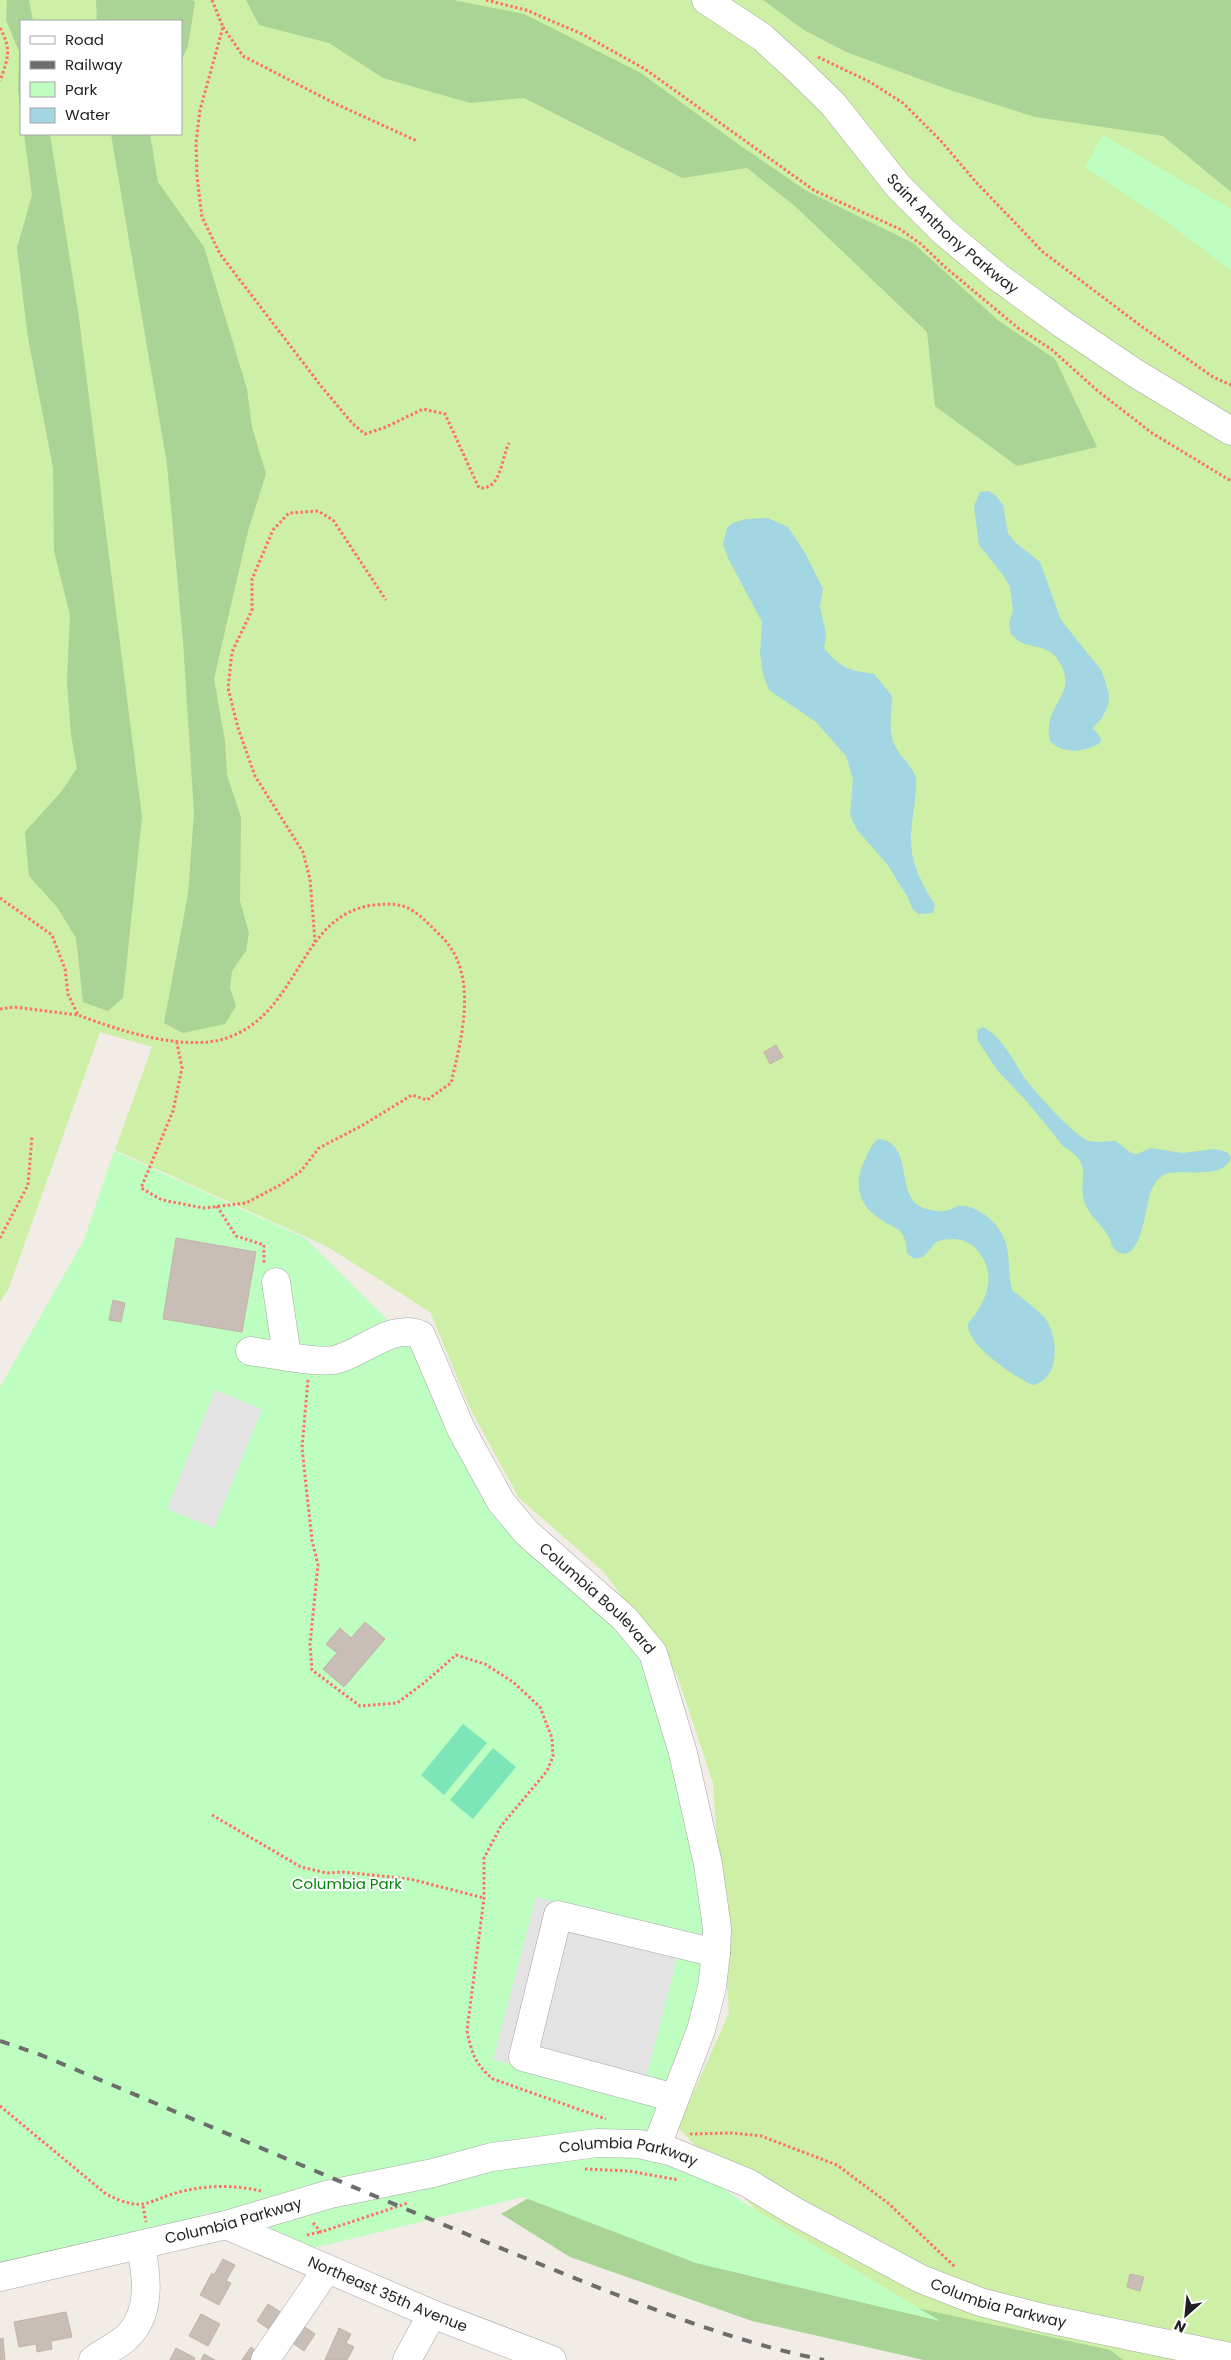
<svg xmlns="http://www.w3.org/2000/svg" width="1231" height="2360" viewBox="0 0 1231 2360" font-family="Poppins,sans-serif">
	<rect width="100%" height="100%" fill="#f1ece5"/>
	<path fill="#cdefa6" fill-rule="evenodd" d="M0,0H1231V2360H1071L940,2321L757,2211L678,2127L729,2013L713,1783L677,1675L605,1573L519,1498L470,1408L430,1312L328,1247L115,1150L152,1047L100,1032L8,1290L0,1302ZM21,21H181V134H21Z"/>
	<g fill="#aad396">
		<polygon points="7,0 29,0 33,21 21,21 21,112 18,90 19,52 6,20"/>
		<polygon points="96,0 192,0 195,2 188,46 181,61 181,21 97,21"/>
		<polygon points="246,0 453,0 524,14 641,73 738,144 805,190 913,243 999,321 1055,359 1097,447 1017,466 935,406 927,332 796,207 747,168 682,178 524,98 470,103 383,78 329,43 259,25"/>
		<polygon points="763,0 1231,0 1231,192 1163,136 1035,117 947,89 846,52 804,30"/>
		<polygon points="24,134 50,134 78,311 142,817 123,998 108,1011 83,1002 76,938 57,907 29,876 25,832 61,792 77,768 71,735 67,682 70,615 54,551 53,468 28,338 17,248 32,195"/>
		<polygon points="111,134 150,134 158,182 204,247 247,389 252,427 266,474 248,531 214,679 225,741 227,775 241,817 240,901 249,933 246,951 232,971 230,988 236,1006 225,1024 183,1033 164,1023 188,894 194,813 183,641 167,464"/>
		<polygon points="552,2184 903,2305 1110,2350 1123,2360 924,2360 752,2321 570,2257 501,2214"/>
	</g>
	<g fill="#befec1">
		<polygon points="1103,135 1231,209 1231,271 1163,219 1085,167"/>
		<polygon points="114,1151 305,1238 412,1344 443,1410 637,1647 676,1756 708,1943 698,2006 675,2073 649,2127 642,2135 757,2211 940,2321 696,2263 523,2197 309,2249 206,2212 195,2218 139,2232 0,2264 0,1387 84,1240"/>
	</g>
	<g fill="#7ce6b9">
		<polygon points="463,1724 487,1743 444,1795 421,1775"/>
		<polygon points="493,1748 516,1767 473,1819 450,1800"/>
	</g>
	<g fill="#e3e3e3">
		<polygon points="215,1390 262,1409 214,1528 167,1509"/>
		<polygon points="536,1897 683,1935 641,2098 493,2060"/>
	</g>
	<g fill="#a1d6e2">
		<path d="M989,491L997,497L1003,505L1008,533L1016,543L1040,562L1061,620L1101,670L1105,680L1109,695L1108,706L1102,718L1093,728L1101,738L1100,743C1084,752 1064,755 1050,741C1049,736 1048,730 1049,726C1052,701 1075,691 1061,665C1049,639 1024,652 1011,634L1009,624L1013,610L1010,587L1003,575L979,545L974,506L980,492Z"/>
		<path d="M768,518L788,527L805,553L823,589L820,606L826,634L824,648C841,669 849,670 874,674L892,696C892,713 887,732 896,748C902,758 912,766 916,778C917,799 911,819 911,840C911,865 923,885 935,905L933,913L919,914L913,910L907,896L887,864L857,830L850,815L853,779L846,756L816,722L769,690L763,675L760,653L762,622L728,558L723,544L727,528L733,523L746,519Z"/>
		<path d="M983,1027C1002,1037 1013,1060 1024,1077C1034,1091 1074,1136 1089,1141C1099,1143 1107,1141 1116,1141L1131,1153L1137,1154L1151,1148L1182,1153L1215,1149L1227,1152L1231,1157C1226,1179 1186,1170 1169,1173C1160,1175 1155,1182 1151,1191C1146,1203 1142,1261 1120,1253C1115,1251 1112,1247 1111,1242C1106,1228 1093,1220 1087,1208C1073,1180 1099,1168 1063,1146L1029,1104L997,1070L978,1041L977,1030Z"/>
		<path d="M878,1139C911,1142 898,1184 915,1203C921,1209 936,1212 944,1211C949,1211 954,1207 958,1206C977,1204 1000,1224 1005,1241C1010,1254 1008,1274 1012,1290C1020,1297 1038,1310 1044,1317C1059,1335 1061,1380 1032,1385C1014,1376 971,1348 968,1327C967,1322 972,1319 975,1315C989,1294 995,1273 979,1252C972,1244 964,1239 953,1239C930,1240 937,1244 923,1257L914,1259L907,1253C906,1246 906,1237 900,1231C894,1226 886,1224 880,1219C859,1206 853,1184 864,1162C868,1154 871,1144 878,1139Z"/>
	</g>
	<g fill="#c9beb7" stroke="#c4b2a6">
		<polygon points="776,1045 783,1057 770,1064 764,1052"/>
		<polygon points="176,1238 256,1252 242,1332 163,1319"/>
		<polygon points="113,1300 125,1303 121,1322 109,1320"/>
		<polygon points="365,1622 385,1639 344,1687 323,1669 337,1653 326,1644 340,1628 351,1638"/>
		<polygon points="223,2259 235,2265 226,2281 231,2283 219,2305 200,2295 212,2273 214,2275"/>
		<polygon points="1130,2274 1144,2277 1140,2291 1127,2287"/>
		<polygon points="268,2304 285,2315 273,2332 257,2321"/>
		<polygon points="66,2312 72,2337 51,2341 52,2349 37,2352 36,2344 19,2347 14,2322"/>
		<polygon points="201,2314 220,2324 208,2346 189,2336"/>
		<polygon points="298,2322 315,2334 304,2351 287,2339"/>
		<polygon points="339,2328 351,2334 346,2343 354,2347 347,2360 325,2360"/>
		<polygon points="3,2338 5,2360 0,2360 0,2339"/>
		<polygon points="251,2347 261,2355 257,2360 242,2360"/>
		<polygon points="176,2348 195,2358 194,2360 170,2360"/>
		<polygon points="204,2354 215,2360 201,2360"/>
	</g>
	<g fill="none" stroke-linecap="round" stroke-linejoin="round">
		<defs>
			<g id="minor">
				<path id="s1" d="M706,0L762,37L795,67L833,104L898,186L943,231L998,277L1061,323L1135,373L1231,431"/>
				<polyline points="276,1282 287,1356"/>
				<path id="s2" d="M250,1351C273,1354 313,1363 334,1360C363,1354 391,1322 421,1335L461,1429L501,1502L527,1533L624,1618L653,1653L683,1753L708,1864L717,1928L716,1953L712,1987L701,2030L656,2148"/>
				<polyline points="675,2098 523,2057 558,1915 716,1953"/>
				<path id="s3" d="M226,2225L432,2314L552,2360"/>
				<path id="s4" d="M0,2277L226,2225L330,2194L433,2173L492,2157L597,2143L639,2144L670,2151L748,2183L794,2211L921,2279L980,2302L1043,2318L1231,2357"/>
				<path d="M93,2360C103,2352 116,2347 126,2338C152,2314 147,2277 141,2246"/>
				<polyline points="265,2360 327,2269"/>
				<polyline points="407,2360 432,2314"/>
			</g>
		</defs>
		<use href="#minor" stroke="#a6a6a6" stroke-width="29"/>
		<g stroke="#ff7167" stroke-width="3" stroke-dasharray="2.5 2.5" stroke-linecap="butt">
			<path d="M212,0L223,27L200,110L196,142L197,177L202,217L220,254L321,386L352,423L365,434L386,427L423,409L445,414L479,488C502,490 501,458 509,443"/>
			<polyline points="486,0 526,10 582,34 645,69 815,191 900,229 921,244 945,267 1018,328 1051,349 1099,392 1152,433 1231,481"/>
			<polyline points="223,27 243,56 334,103 417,141"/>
			<path d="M0,28C12,50 8,58 0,81"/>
			<polyline points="818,57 870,82 903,103 941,141 975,181 1043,252 1141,326 1213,377 1231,385"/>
			<path d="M0,898L52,935L65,969L68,994L78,1015C120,1031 190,1054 232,1036C301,1008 300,914 374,905C409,901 415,911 439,934C480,972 462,1036 451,1083L427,1100L412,1095L363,1125L319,1148L301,1171L282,1184L246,1203L204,1208L162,1200L141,1188L173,1111L182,1068L177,1043"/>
			<polyline points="315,942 310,879 303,852 255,776 238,728 228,688 232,652 252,610 252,579 273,530 289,513 318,511 333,520 386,600"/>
			<polyline points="0,1009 14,1007 78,1015"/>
			<polyline points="217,1206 236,1236 264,1245 264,1265"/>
			<polyline points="0,1238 28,1185 32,1136"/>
			<path d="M308,1380L302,1448L312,1540L318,1565L310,1644L312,1670L360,1706L397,1703L424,1683L456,1655L485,1664L513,1682L540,1707L552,1738L553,1756L547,1771L501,1826L484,1858V1898L467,2031C472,2054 475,2064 493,2079L606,2119"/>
			<polyline points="212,1815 301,1867 327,1873 343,1872 410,1879 484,1898"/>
			<path d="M0,2106L106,2194C146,2214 146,2200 183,2191C209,2185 235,2185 261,2191"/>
			<polyline points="690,2134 732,2133 761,2136 837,2165 888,2203 955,2267"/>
			<polyline points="585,2169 629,2171 678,2180"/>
			<polyline points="143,2206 146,2222"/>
			<polyline points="313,2223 321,2232 408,2203"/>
			<polyline points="307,2235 320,2232"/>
		</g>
		<use href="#minor" stroke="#fff" stroke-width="28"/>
		<path stroke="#6d6d6d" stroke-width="4" stroke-dasharray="10 10" stroke-linecap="butt" d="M0,2041L41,2055C201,2122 360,2191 520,2256C617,2295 722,2340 824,2360"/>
	</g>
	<g text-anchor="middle" stroke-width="4" stroke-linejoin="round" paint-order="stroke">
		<g font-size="15" fill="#1f1f1f" stroke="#fff">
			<text dy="5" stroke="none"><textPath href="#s1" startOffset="342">Saint Anthony Parkway</textPath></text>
			<text dy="5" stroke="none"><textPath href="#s2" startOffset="500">Columbia Boulevard</textPath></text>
			<text dy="5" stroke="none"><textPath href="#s4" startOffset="645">Columbia Parkway</textPath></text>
			<text dy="5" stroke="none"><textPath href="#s4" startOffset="240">Columbia Parkway</textPath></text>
			<text dy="5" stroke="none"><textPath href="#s3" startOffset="176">Northeast 35th Avenue</textPath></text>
			<text dy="5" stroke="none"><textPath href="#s4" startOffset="1050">Columbia Parkway</textPath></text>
		</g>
		<g font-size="15" fill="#028808" stroke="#fff">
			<text x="347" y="1889">Columbia Park</text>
		</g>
	</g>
	<rect x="20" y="20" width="162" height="115" fill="#ffffff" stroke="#a5a5a5"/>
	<rect x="30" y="36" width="25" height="8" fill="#ffffff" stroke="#a5a5a5"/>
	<text x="65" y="45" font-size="15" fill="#1f1f1f">Road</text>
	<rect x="30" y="61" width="25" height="8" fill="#6d6d6d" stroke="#a5a5a5"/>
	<text x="65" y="70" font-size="15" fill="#1f1f1f">Railway</text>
	<rect x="30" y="82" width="25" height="15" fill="#befec1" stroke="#a5a5a5"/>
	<text x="65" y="95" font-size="15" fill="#1f1f1f">Park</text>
	<rect x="30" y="108" width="25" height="15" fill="#a1d6e2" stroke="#a5a5a5"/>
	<text x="65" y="120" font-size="15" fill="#1f1f1f">Water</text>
	<g transform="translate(1186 2315) rotate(207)" stroke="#ffffff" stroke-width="4" paint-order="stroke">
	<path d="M0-4L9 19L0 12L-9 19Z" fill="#1f1f1f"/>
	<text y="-8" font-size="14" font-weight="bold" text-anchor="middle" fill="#1f1f1f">N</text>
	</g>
</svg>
